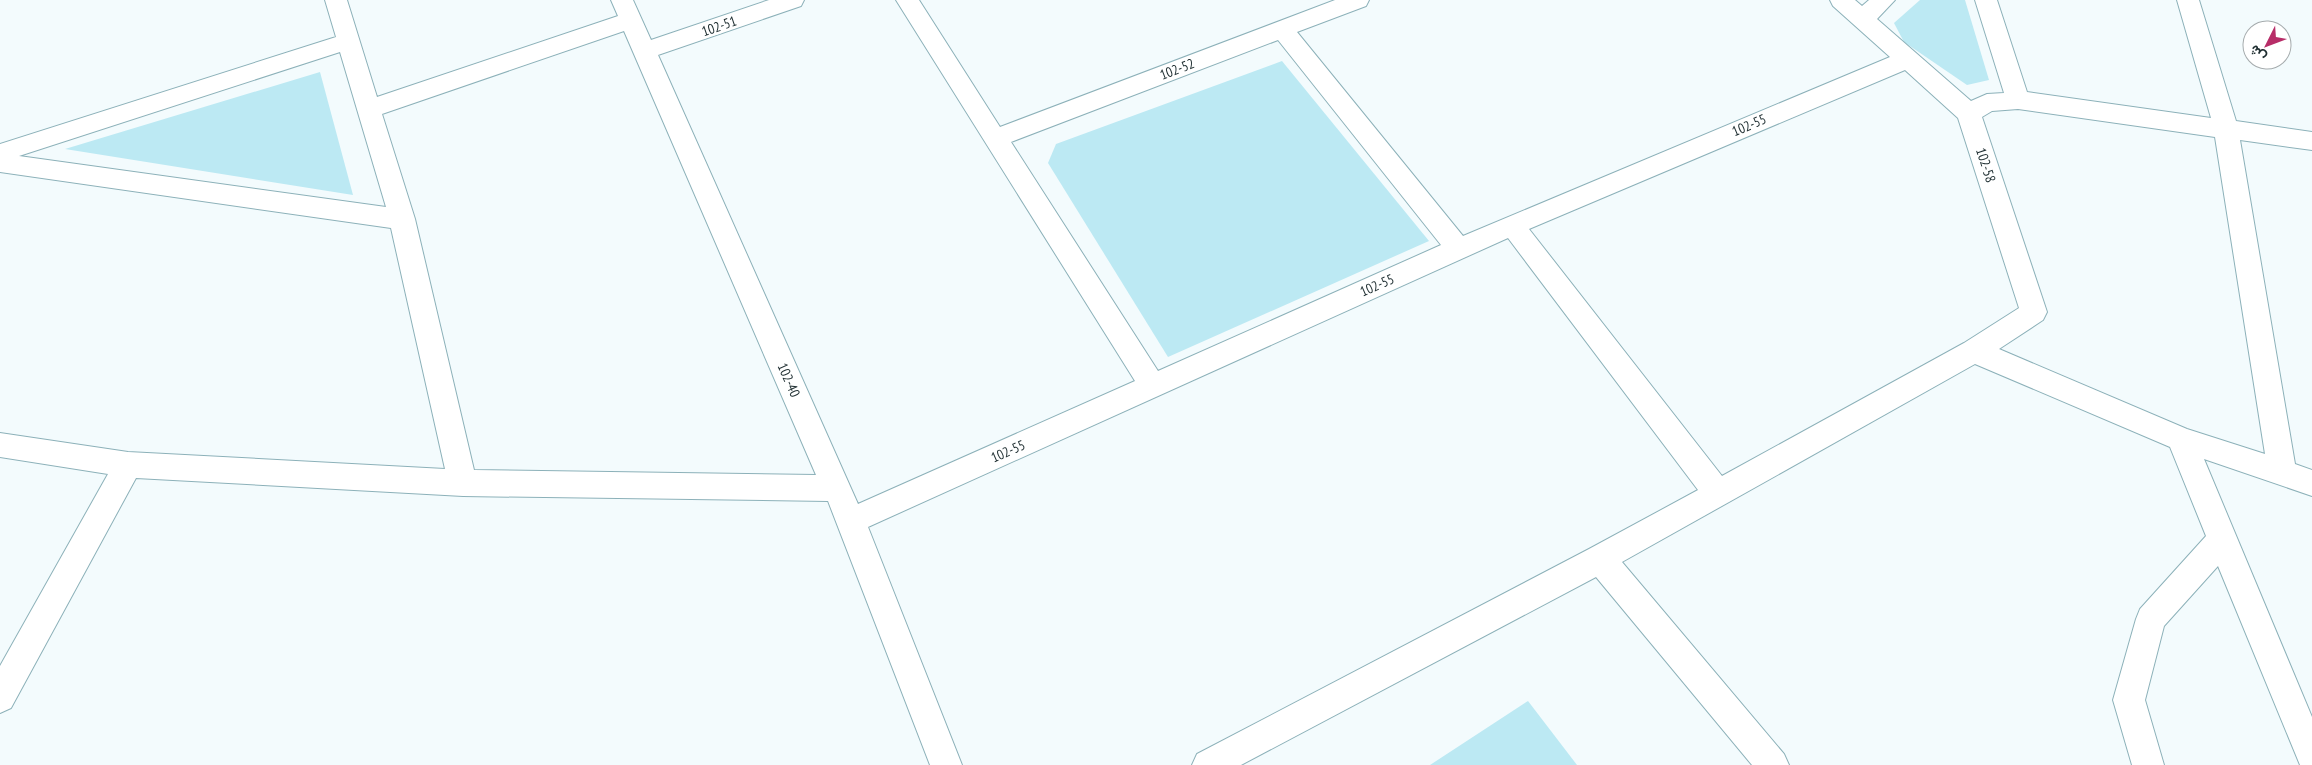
<svg xmlns="http://www.w3.org/2000/svg" width="2312" height="765" viewBox="0 0 2312 765" font-family="'PT Sans Narrow',Vazirmatn,sans-serif">
	<rect width="100%" height="100%" fill="#f3fbfd"/>
	<g fill="#bce9f3">
		<polygon points="1920,0 1965,0 1989,80 1967,85 1904,42 1894,23"/>
		<polygon points="1282,61 1429,241 1168,357 1048,163 1056,144"/>
		<polygon points="320,72 353,195 65,149"/>
		<polygon points="1528,701 1577,765 1430,765"/>
	</g>
	<g fill="none" stroke-linecap="round" stroke-linejoin="round">
		<defs>
			<path id="minor" d="M325,0H347L377,97L618,16L611,0H633L651,40L769,0H804L801,6L658,55L858,504L1135,381L896,0H919L1000,127L1335,0H1369L1366,6L1297,32L1463,236L1890,57L1833,6L1830,0H1855L1862,6L1869,0H1895L1877,19L1971,101L1987,94L2004,93L1975,0H1997L2027,92L2211,118L2177,0H2199L2236,121L2312,132V150L2240,140L2295,464L2312,470V496L2204,459L2312,717V765H2300L2218,566L2164,626L2145,700L2164,765H2132L2113,700L2136,619L2140,609L2206,536L2170,447L1975,364L1622,562L1784,754L1789,765H1752L1596,577L1241,765H1192L1197,754L1589,549L1698,490L1508,238L868,527L962,765H930L828,501L463,496L136,478L11,708L0,713V666L108,474L0,457V433L128,452L445,469L391,228L0,172V144L336,37ZM624,31L816,475L474,470L415,219L382,114ZM1278,40L1441,245L1158,371L1011,142ZM340,52L386,207L19,156ZM1905,70L1958,118L2019,308L1964,343L1722,476L1529,229ZM2018,109L2215,137L2265,454L2187,429L1999,349L2043,320L2047,312L1982,117L1992,111Z"/>
		</defs>
		<use href="#minor" stroke="#8cb1b9" stroke-width="2"/>
		<use href="#minor" fill="#fff" fill-rule="evenodd"/>
	</g>
	<g text-anchor="middle" stroke-width="4.5" stroke-linejoin="round" paint-order="stroke">
		<g font-size="14" fill="#1f2e31" stroke="#fff">
			<text transform="translate(719 26) rotate(-19)" y="5">102-51</text>
			<text transform="translate(1177 69) rotate(-21)" y="5">102-52</text>
			<text transform="translate(1749 125) rotate(-23)" y="5">102-55</text>
			<text transform="translate(1986 165) rotate(72)" y="5">102-58</text>
			<text transform="translate(1377 285) rotate(-24)" y="5">102-55</text>
			<text transform="translate(789 380) rotate(66)" y="5">102-40</text>
			<text transform="translate(1008 451) rotate(-24)" y="5">102-55</text>
		</g>
	</g>
	<g transform="translate(2267 45) rotate(228)"><circle r="24" fill="#ffffff" stroke="#a5abad"/>
	<path d="M0-4L9 19L0 12L-9 19Z" fill="#b72d68"/>
	<text y="-8" font-size="14" font-weight="bold" text-anchor="middle" fill="#1f2e31">ش</text>
	</g>
</svg>
